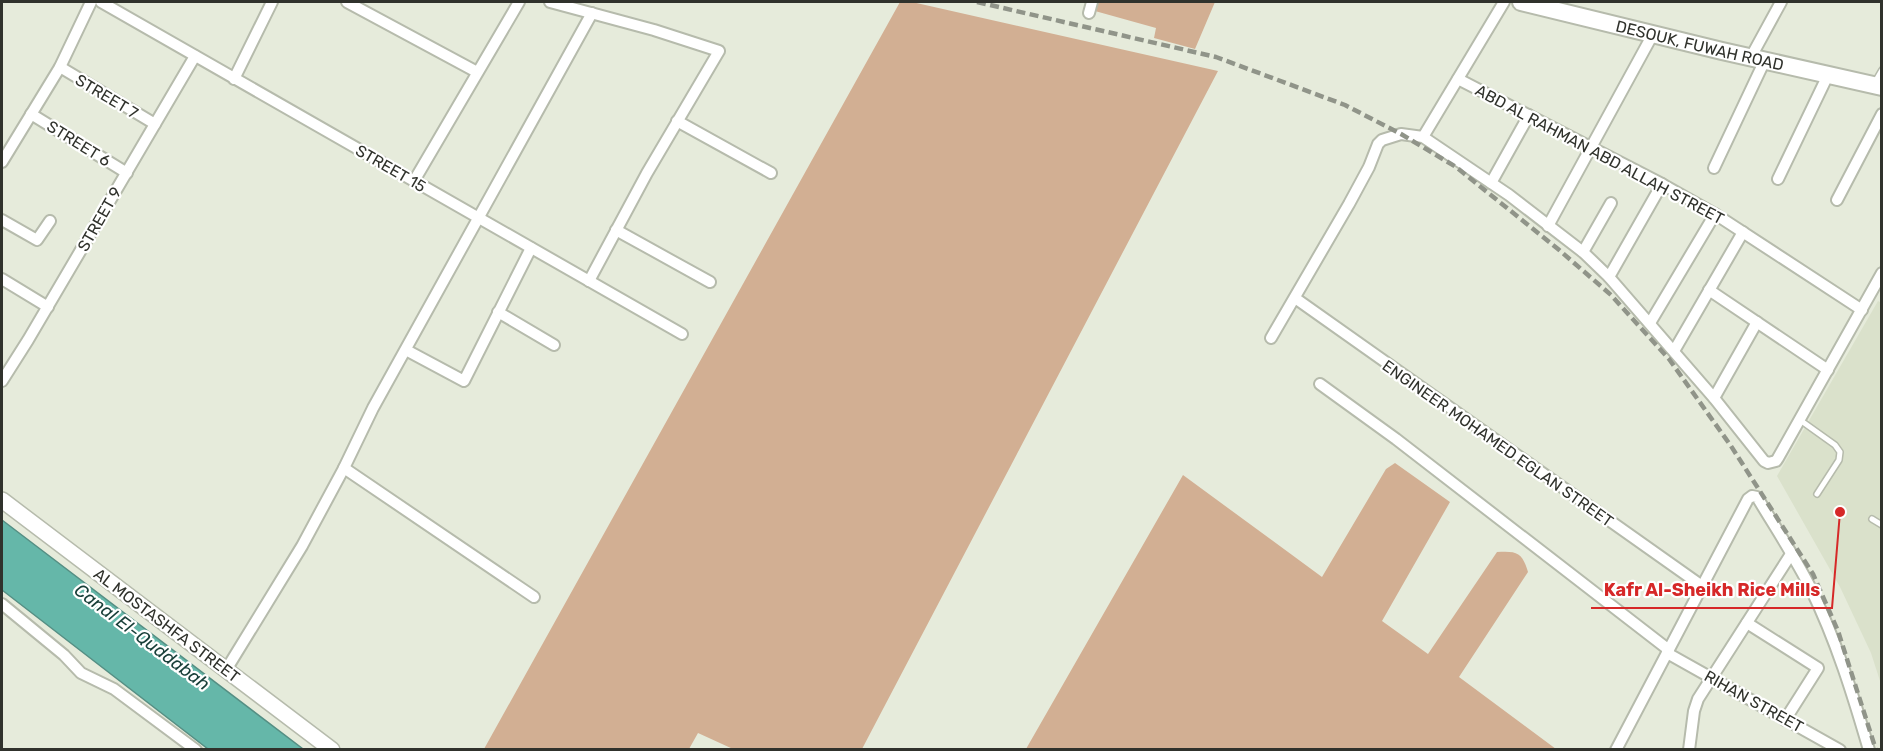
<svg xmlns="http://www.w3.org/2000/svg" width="1883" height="751" viewBox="0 0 1883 751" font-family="Rubik,sans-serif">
	<rect width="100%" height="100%" fill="#e6ebdb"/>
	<polygon fill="#dae1cb" points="1878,301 1882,303 1881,684 1871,653 1840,587 1777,476"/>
	<g fill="#d2af93">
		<polygon points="900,2 912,2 1218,71 862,749 733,749 698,733 689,749 484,749"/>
		<polygon points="1098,2 1215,2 1195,49 1154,38 1156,28 1095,11"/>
		<path d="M1395,463L1450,502L1382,621L1428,654L1497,552C1517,551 1522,552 1528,572L1459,677L1556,749H1026L1183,475L1322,577L1386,469Z"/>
	</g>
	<polygon fill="#65b7a9" stroke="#558f84" stroke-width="1.5" points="2,520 303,749 208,749 2,590"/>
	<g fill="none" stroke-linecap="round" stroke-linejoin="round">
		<defs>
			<g id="lane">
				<polyline points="1875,82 1882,70"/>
				<polyline points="1800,420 1835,445 1840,452 1839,460 1817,494"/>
				<polyline points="1872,519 1882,525"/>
			</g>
			<g id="street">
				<polyline points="101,2 682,334"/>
				<polyline points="347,2 477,72"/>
				<polyline points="550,2 654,30 719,51 647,173 589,281"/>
				<polyline points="1089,13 1092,2"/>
				<polyline points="1751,57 1781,2"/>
				<polyline points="60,67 155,124"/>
				<polyline points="234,79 272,2"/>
				<polyline points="1458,79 1662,184 1715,214 1862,310"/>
				<polyline points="31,114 127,173"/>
				<polyline points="677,121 771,173"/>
				<polyline points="1423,137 1504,2"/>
				<polyline points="2,162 60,67 91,2"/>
				<polyline points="1714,168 1765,60"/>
				<polyline points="1778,179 1828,75"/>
				<polyline points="414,181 519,2"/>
				<polyline points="1491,183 1529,115"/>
				<polyline points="1837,200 1882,114"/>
				<polyline points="2,220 37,240 50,221"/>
				<polyline points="1548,226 1653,34"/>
				<polyline points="616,230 710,282"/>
				<polyline points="1583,252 1611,203"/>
				<polyline points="1609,277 1662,184"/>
				<polyline points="2,279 48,307"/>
				<polyline points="1709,290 1828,370"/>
				<polyline points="1295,298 1702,586"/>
				<polyline points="498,312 554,345"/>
				<polyline points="1650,323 1715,214"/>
				<polyline points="1271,338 1349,204 1369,167 1378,144 1382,140 1401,134 1423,137 1509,195 1583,252 1609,277 1714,398 1764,461 1768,463 1776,461 1778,458 1882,273"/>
				<polyline points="406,350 464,381 531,248"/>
				<polyline points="1674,351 1743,232"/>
				<polyline points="2,381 28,340 195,56"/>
				<polyline points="1320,384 1396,439 1669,650"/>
				<polyline points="1714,398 1757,322"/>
				<polyline points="344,468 534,597"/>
				<polyline points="2,604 64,655 81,673 114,689 196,750"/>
				<polyline points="1747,623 1818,668 1785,720"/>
				<polyline points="1667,653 1840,750"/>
				<polyline points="226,670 302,546 344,468 373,408 592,13"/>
				<path d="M1616,750L1748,499L1752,496L1757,497C1775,527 1795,557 1811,589C1836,640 1853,695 1869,750"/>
				<polyline points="1689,750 1694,711 1698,699 1791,554"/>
			</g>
			<polyline id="secondary" points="2,500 332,750"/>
			<g id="primary">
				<path id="s1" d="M1521,2L1722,51L1882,87"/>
			</g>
		</defs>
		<use href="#lane" stroke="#b6bbac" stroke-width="8"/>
		<use href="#street" stroke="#b6bbac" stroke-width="14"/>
		<use href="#secondary" stroke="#b6bbac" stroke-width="18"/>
		<use href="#primary" stroke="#b6bbac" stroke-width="20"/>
		<use href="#lane" stroke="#fff" stroke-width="5"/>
		<use href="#street" stroke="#fff" stroke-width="10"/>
		<use href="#secondary" stroke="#fff" stroke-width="15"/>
		<use href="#primary" stroke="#fff" stroke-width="16"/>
		<polyline stroke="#909489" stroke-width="4.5" stroke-dasharray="9 4.5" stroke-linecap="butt" points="977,2 1216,57 1345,105 1401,134 1456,167 1558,249 1611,295 1669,359 1731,446 1813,574 1838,631 1876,750"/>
	</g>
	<g text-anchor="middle" stroke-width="4.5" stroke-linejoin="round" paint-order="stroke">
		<g font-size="16" fill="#30322c" stroke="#fff">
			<text dy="6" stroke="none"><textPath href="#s1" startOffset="184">DESOUK, FUWAH ROAD</textPath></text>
			<text transform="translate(107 96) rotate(31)" y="6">STREET 7</text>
			<text transform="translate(79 143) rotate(32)" y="6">STREET 6</text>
			<text transform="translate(1600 154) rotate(28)" y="6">ABD AL RAHMAN ABD ALLAH STREET</text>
			<text transform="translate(391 168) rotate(30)" y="6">STREET 15</text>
			<text transform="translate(99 219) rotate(-60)" y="6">STREET 9</text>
			<text transform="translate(1498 443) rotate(35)" y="6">ENGINEER MOHAMED EGLAN STREET</text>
			<text transform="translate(167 625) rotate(37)" y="6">AL MOSTASHFA STREET</text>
			<text transform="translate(1754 701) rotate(29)" y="6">RIHAN STREET</text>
		</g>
		<g font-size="18" font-style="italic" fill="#183f39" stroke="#fff">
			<text transform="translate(142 637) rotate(37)" y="6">Canal El-Quddabah</text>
		</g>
	</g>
	<path fill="none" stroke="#d62828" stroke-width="2" d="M1840 512L1832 608H1591"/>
	<circle fill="#d62828" stroke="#fff" stroke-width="2" cx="1840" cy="512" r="6"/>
	<g font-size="18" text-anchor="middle" font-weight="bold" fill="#d62828" stroke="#fff" stroke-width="4.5" stroke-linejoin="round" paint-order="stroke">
		<text x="1712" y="596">Kafr Al-Sheikh Rice Mills</text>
	</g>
	<rect width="1883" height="751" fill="none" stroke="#30322c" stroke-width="6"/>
</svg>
